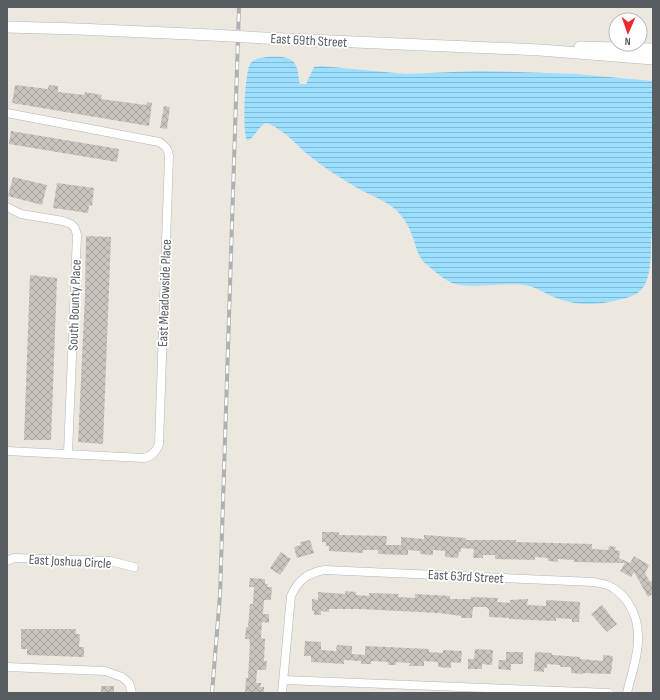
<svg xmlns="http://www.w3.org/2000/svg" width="660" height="700" viewBox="0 0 660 700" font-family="'Sofia Sans Condensed',sans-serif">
	<defs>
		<pattern id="water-rules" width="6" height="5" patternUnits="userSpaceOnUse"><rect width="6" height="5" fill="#9cdfff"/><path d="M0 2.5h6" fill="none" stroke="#82b8d2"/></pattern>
		<pattern id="building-cross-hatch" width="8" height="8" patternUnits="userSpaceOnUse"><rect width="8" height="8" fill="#c9c4be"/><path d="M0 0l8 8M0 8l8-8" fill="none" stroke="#a6a29e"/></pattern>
	</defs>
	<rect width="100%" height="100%" fill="#ece7df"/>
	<path fill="url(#water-rules)" d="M267,57C276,57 292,55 296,66C299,71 298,78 300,84H306L314,67L321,66L406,74L477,71L517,72L576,74L653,81V224C649,243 654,274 642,289C636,296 626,298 618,300C598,305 578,306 559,299C547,295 537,287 525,285C505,282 466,290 450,282C442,278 433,270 426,264C418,258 416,246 413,238C410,229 406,221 400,214C390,202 372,196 359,189C342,179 326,169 311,157C297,146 283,128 266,123C258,127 255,137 247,141C242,132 245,72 250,64C254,58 261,58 267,57Z"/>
	<g fill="url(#building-cross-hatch)">
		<polygon points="15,85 48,89 49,85 58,86 58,92 84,95 85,92 102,95 101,99 146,105 147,102 152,103 149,126 12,103"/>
		<polygon points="164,106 170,107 167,129 160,128"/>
		<polygon points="11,131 119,149 117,162 9,144"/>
		<polygon points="13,177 47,185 42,205 8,196"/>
		<polygon points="57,183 94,188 92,206 89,205 88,213 53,208"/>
		<polygon points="86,236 111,237 103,444 78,442 85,295"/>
		<polygon points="30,275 57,278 51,440 24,440"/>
		<polygon points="322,532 339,532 339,535 387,536 386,545 401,545 401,537 424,539 424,535 466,538 466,540 516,540 516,542 592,544 592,549 608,550 609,546 616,547 615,550 620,551 619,558 630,563 634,556 649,565 645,573 650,582 653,580 653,594 648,597 634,572 631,577 620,571 625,563 574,562 574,560 558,559 558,562 548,561 548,558 535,557 535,560 495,559 495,555 483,555 483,558 473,558 474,549 461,548 461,552 459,552 458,558 445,557 445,551 433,550 433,555 420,554 420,551 408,550 408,555 378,554 378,550 363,550 363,553 329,551 329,546 326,546 326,542 322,542"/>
		<polygon points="310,540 314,553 297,558 294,547 301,545 300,542"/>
		<polygon points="281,552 291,559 280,575 270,568"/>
		<polygon points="250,578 265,579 265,584 268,584 267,587 272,587 271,600 264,600 263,614 269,614 269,623 262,622 261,638 265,639 264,661 267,661 266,670 257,670 256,683 261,683 260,687 264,687 264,693 245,693 246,678 248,678 250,643 249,639 245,639 246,627 248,627 250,604 253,604 254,587 249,587"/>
		<polygon points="345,591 356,592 356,595 369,596 369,593 399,594 398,597 415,598 415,594 450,596 450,599 471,599 471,597 498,598 497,602 510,603 510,600 528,599 527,605 546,606 546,600 580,602 579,622 572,622 572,619 556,618 556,621 509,619 509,618 489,617 489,609 487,608 487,607 473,607 472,618 461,618 461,616 439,613 359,609 329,609 329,612 321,611 321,615 314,615 314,611 312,611 312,599 318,600 318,592 345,594"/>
		<polygon points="602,605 617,624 607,632 591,614"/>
		<polygon points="21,629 76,629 76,634 80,634 79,647 84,647 84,657 27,655 27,649 21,649"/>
		<polygon points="305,641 321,642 321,650 336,651 337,645 352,646 352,654 365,655 365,646 429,649 429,652 443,653 443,650 462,651 461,663 451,662 451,668 438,667 438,662 424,661 424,666 409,666 410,663 396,662 396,665 388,665 388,662 371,661 371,664 361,664 361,661 344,660 344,664 311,662 311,656 304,656"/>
		<polygon points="475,649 493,650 492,665 482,664 482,669 468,669 468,659 474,659"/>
		<polygon points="506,652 523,652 523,664 511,664 511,670 498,669 499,660 506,660"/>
		<polygon points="535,652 552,653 552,655 580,657 580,659 603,661 603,655 613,656 611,674 583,673 583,674 571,673 571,667 560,667 560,665 547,664 547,668 544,668 544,672 534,671"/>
		<rect x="101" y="686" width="13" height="7"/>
	</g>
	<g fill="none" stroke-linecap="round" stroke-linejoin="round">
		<defs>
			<g id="minor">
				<path d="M7,113L159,142C165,146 168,148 169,156L159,444C156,452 151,457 143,458L7,451"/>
				<polyline points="7,207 21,214 63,221 71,224 75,228 77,235 68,453"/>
				<polyline points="7,561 14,558 110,561 134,567"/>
				<polyline points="7,667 105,671 122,677 129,683 132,693"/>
				<polyline points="284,680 609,693"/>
				<path d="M282,693L291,596C298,580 308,573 324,570L593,582C600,583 608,584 613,588C629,598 638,617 638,636C639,654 631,675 627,693"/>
			</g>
			<g id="secondary">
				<polyline points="7,27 78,29 212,35"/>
				<polyline points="263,38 540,50 653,59"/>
				<polyline points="580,47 653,49"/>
			</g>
		</defs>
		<use href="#minor" stroke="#b2b6ba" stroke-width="9"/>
		<use href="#secondary" stroke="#b1b6bb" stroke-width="12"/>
		<use href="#minor" stroke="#fff" stroke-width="8"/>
		<use href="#secondary" stroke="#fff" stroke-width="11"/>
		<defs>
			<polyline id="rail" points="212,693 220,595 239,7"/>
		</defs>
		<use href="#rail" stroke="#afb0b1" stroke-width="4"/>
		<use href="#rail" stroke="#fff" stroke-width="2.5" stroke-dasharray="8" stroke-linecap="butt"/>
		<defs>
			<polyline id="secondary-bridge" points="212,35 263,38"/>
		</defs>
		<use href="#secondary-bridge" stroke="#b1b6bb" stroke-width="12" stroke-linecap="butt"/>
		<use href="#secondary-bridge" stroke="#fff" stroke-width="11"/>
	</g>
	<g text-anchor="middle" stroke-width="3.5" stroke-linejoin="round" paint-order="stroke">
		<g font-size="14" fill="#585d61" stroke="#fff">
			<text transform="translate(309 40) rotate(3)" y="5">East 69th Street</text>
			<text transform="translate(164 293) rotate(-88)" y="5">East Meadowside Place</text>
			<text transform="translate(74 305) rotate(-88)" y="5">South Bounty Place</text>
			<text transform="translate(70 561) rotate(3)" y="5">East Joshua Circle</text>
			<text transform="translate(466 576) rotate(3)" y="5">East 63rd Street</text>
		</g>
	</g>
	<rect width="660" height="700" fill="none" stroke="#585d61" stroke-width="16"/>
	<g transform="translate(628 32) rotate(182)"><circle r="19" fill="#ffffff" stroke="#bcbec0"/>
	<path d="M0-3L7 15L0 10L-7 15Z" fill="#e92830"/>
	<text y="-6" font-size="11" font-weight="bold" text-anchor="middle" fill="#585d61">N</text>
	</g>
</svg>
